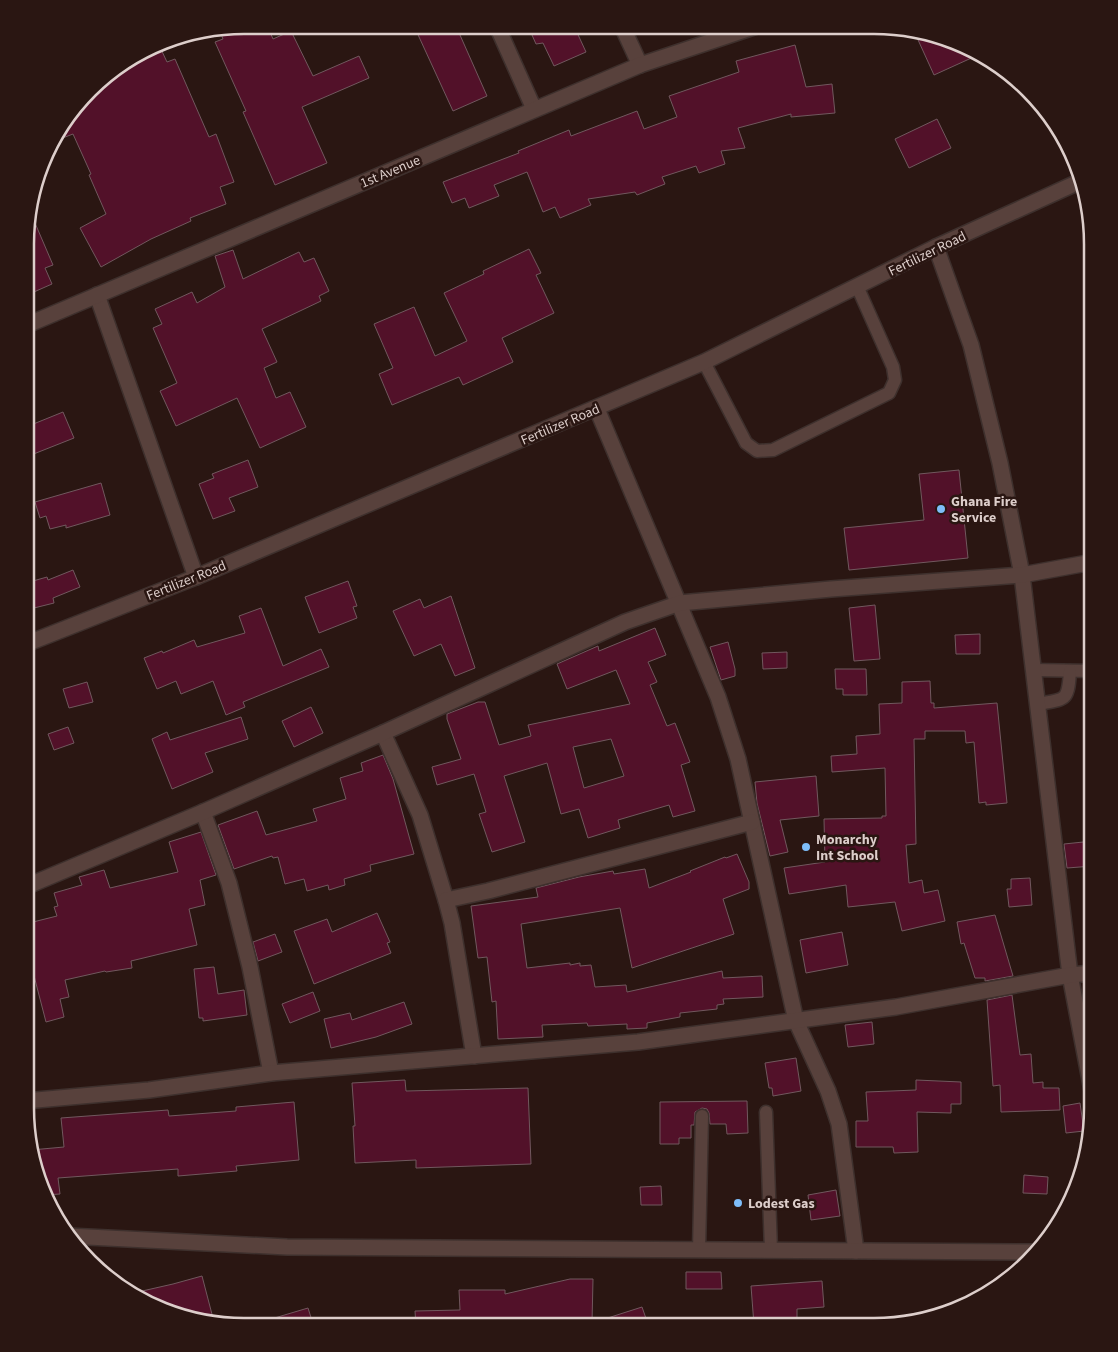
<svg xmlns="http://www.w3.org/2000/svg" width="1118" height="1352" viewBox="0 0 1118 1352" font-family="'Source Sans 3',sans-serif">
	<rect width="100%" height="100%" fill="#2a1612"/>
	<g fill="#521129" stroke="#71585e" fill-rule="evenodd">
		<polygon points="244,25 267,25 273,39 291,31 313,76 359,56 369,78 302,107 327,163 275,185 243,112 246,111 215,42 223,39 219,29"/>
		<polygon points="414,26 456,26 487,96 453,111"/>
		<polygon points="528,26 574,26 586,52 554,66 543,43 536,44"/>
		<polygon points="914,31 978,55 934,75"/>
		<polygon points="159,45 167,62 175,59 209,137 216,134 234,182 220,187 226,204 190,218 191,221 151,239 101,267 80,228 106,214 89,175 91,174 73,134 52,142 54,135 100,79"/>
		<polygon points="795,45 806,87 832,84 835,113 791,117 791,114 738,128 745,148 721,151 725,164 699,173 696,166 662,177 665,184 637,195 635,192 588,199 591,205 560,218 555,207 543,212 527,172 494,185 499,196 469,208 465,198 452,203 443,182 519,153 518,151 569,130 571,136 637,111 644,129 677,117 669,96 739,72 736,61"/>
		<polygon points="937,119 951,148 909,168 895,139"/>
		<polygon points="29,209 53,265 45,268 52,284 27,295 27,215"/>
		<polygon points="529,249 541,273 536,275 554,313 502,338 513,362 463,385 459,377 392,405 379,374 393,368 374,324 414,307 435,356 467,341 444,293 484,274 483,271"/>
		<polygon points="233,250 243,279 299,252 304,262 314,258 329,291 319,296 321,301 262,329 277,362 264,368 276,398 290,392 306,427 260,448 237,398 176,426 160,391 177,383 153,328 162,324 155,309 192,292 197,303 225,287 215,256"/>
		<polygon points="63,412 74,438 26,457 26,427"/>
		<polygon points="248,460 258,487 229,498 235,511 213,519 199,484 214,478 212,474"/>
		<polygon points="959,470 968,558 849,570 844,528 924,520 919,474"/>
		<polygon points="101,483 110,515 66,528 66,525 50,529 46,516 40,518 35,502"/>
		<polygon points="73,570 80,587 53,598 54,603 26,610 26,583 47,577 48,580"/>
		<polygon points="348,581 357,606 353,607 357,618 319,633 305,597"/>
		<polygon points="451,596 475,668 455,676 441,644 414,656 393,611 420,599 424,608"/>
		<polygon points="875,605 880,659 854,661 849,608"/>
		<polygon points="261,608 283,666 321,649 329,667 243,702 245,707 226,715 213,681 181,694 176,681 157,689 144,658 162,651 163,653 194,640 197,647 245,633 239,616"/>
		<path d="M655,628L666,655L648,662L657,682L650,685L667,726L675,723L690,762L681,765L695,811L673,817L669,805L618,820L620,828L588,838L579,809L561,814L547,763L504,776L525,842L492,852L479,814L486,812L474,774L437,785L432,767L461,759L447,719V714L478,702H485L499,745L531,736L528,725L630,704L616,670L567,689L557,664L598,646L599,651ZM611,739L624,776L584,788L573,747Z"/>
		<polygon points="980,634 980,654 956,654 955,635"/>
		<polygon points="728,642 735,669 735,676 721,680 710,647"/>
		<polygon points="787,652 787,668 763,669 762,653"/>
		<polygon points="835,669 866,669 867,695 843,695 843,689 836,689"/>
		<polygon points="930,681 931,703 934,703 934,708 997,703 1007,803 986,805 986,802 979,803 974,742 966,743 965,731 925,731 925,739 914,739 916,844 906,845 909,883 922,880 924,893 938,890 945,921 902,931 895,902 848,907 846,885 789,894 784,868 825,862 824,819 882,818 882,816 886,816 885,768 832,772 831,756 857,754 856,736 880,734 879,704 902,703 902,682"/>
		<polygon points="87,682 93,702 69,708 63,689"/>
		<polygon points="311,707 323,733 294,747 282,721"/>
		<polygon points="241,717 248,739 205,753 213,772 172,789 152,739 167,732 170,740"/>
		<polygon points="68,727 74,743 54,750 48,734"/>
		<polygon points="383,755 393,779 414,854 370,865 371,871 344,879 345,885 329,890 328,885 307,891 304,879 285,884 278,857 273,858 272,856 234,869 218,825 257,811 266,835 317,821 313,809 346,799 340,778 363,771 361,763"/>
		<polygon points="816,776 819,816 780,820 788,852 770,856 757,803 755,782"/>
		<polygon points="201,832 216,875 200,880 205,905 189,909 197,945 131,961 132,968 106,972 105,971 65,980 69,997 60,999 64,1017 46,1022 25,941 25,924 57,916 54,907 58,906 54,893 82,885 79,877 104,870 110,888 178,872 169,842"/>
		<polygon points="1093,841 1093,866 1067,868 1064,844"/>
		<polygon points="737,854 749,882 749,889 723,899 734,934 632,968 620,908 521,924 527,968 570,963 570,965 580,963 580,966 591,965 595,987 626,985 627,992 722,971 723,978 762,976 763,997 723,999 724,1004 717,1005 717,1009 680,1013 680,1017 647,1023 647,1028 627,1029 627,1024 588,1026 587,1023 542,1025 543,1037 498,1039 496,1001 492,1002 487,957 478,958 471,906 538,897 536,888 579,877 613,871 614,874 645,869 649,888 691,872 690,871 725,857 726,858"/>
		<polygon points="1030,878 1032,905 1009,907 1007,889 1011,889 1011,879"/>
		<polygon points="377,913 390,942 387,943 391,953 314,984 294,931 327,919 332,932"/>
		<polygon points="995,915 1013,976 985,981 985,978 975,978 964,943 961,944 957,922"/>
		<polygon points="842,932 848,965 806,973 800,940"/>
		<polygon points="275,934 282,952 258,961 253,942"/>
		<polygon points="214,967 218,994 244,990 247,1015 203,1021 203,1018 199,1018 194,969"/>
		<polygon points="313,992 320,1011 290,1023 282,1004"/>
		<polygon points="1012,995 1020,1055 1031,1054 1033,1083 1043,1082 1043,1088 1059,1088 1060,1110 1001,1112 1000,1085 993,1086 987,1000"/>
		<polygon points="404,1002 412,1024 376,1037 331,1048 324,1019 350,1013 352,1020"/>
		<polygon points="872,1022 874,1044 848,1047 845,1025"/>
		<polygon points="796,1058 801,1091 773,1096 772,1088 769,1088 765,1063"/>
		<polygon points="405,1080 406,1091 528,1088 531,1164 416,1168 416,1160 355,1163 353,1126 355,1126 352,1083"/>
		<polygon points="916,1080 961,1082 961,1104 951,1104 951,1113 917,1112 918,1152 894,1153 893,1147 856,1147 856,1121 868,1121 866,1092 916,1090"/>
		<polygon points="747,1101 748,1133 727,1134 726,1124 710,1124 709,1113 707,1109 702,1108 695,1112 694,1125 691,1125 691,1138 679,1138 679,1144 660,1144 660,1102"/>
		<polygon points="294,1102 299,1160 236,1166 237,1171 178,1176 178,1169 58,1178 60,1194 45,1195 33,1165 31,1150 64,1147 61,1118 168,1110 169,1116 236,1111 236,1107"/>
		<polygon points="1080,1103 1084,1131 1066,1133 1063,1106"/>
		<polygon points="1024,1175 1048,1177 1047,1194 1023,1193"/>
		<polygon points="661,1186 662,1205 641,1205 640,1187"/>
		<polygon points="836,1190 840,1216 811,1220 808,1195"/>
		<polygon points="686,1272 721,1272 722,1289 686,1289"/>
		<polygon points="202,1276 214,1322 134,1298 129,1294 173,1284"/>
		<polygon points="570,1279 593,1279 592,1323 642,1307 649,1327 593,1327 592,1324 592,1327 416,1327 415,1311 460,1310 459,1290 505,1290 505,1294"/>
		<polygon points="822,1281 824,1307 797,1309 797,1321 754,1325 751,1286"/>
		<polygon points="308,1308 314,1327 261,1327 261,1322"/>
	</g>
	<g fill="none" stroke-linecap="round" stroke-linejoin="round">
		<defs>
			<g id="service">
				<polyline points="704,362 746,443 757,451 773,450 889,393 895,380 893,367 857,286"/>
				<polyline points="1033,670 1093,671"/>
				<path d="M1037,704C1066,699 1068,702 1070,671"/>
				<polyline points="766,1112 771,1250"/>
				<polyline points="699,1250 702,1116"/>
			</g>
			<g id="minor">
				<polyline points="497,26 534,109"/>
				<polyline points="622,26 640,65"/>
				<polyline points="936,247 971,345 1000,463 1022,575 1070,975 1093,1096"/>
				<polyline points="97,295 196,577"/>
				<polyline points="27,325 640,65 757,26"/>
				<polyline points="597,409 718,697 738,759 796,1021 828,1091 839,1124 856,1251"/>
				<polyline points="26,644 196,577 704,362 936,247 1083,180"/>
				<polyline points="383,733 420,815 446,900"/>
				<polyline points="203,812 229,883 250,967 271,1073"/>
				<polyline points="25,887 203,812 383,733 625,622 680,603 831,589 1022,575 1093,562"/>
				<polyline points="474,1056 452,923 446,900 488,891 752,822"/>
				<polyline points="25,1101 149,1090 271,1073 638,1042 896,1007 1070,975 1093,973"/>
				<polyline points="68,1236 287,1247 1032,1252"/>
			</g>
		</defs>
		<use href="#service" stroke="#3e302d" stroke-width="15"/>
		<use href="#minor" stroke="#3e302d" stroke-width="18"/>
		<use href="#service" stroke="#58413c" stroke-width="12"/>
		<use href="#minor" stroke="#58413c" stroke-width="15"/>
	</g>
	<g fill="#7ebdf9" stroke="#2a1612" stroke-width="2">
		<circle cx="941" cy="509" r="5"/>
		<circle cx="806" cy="847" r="5"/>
		<circle cx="738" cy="1203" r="5"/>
	</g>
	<g text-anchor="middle" stroke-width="5" stroke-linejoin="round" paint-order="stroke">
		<g font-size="14" fill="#ddcecb" stroke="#2a1612">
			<text transform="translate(390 171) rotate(-23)" y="5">1st Avenue</text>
			<text transform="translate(927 253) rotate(-26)" y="5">Fertilizer Road</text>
			<text transform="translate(560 424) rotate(-23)" y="5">Fertilizer Road</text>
			<text transform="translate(186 580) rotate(-22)" y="5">Fertilizer Road</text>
		</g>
		<g font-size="14" font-weight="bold" fill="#ddcecb" stroke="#2a1612" text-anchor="start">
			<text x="951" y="506">Ghana Fire<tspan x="951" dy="16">Service</tspan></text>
			<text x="816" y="844">Monarchy<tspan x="816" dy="16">Int School</tspan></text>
			<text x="748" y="1208">Lodest Gas</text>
		</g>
	</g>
	<path d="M0 0H1118V1352H0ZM244 34H874A210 210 0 0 1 1084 244V1108A210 210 0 0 1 874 1318H244A210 210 0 0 1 34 1108V244A210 210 0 0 1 244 34Z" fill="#2a1612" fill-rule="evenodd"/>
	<path fill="none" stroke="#ddcecb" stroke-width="2.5" d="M244 34H874A210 210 0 0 1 1084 244V1108A210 210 0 0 1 874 1318H244A210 210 0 0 1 34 1108V244A210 210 0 0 1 244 34Z"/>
</svg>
